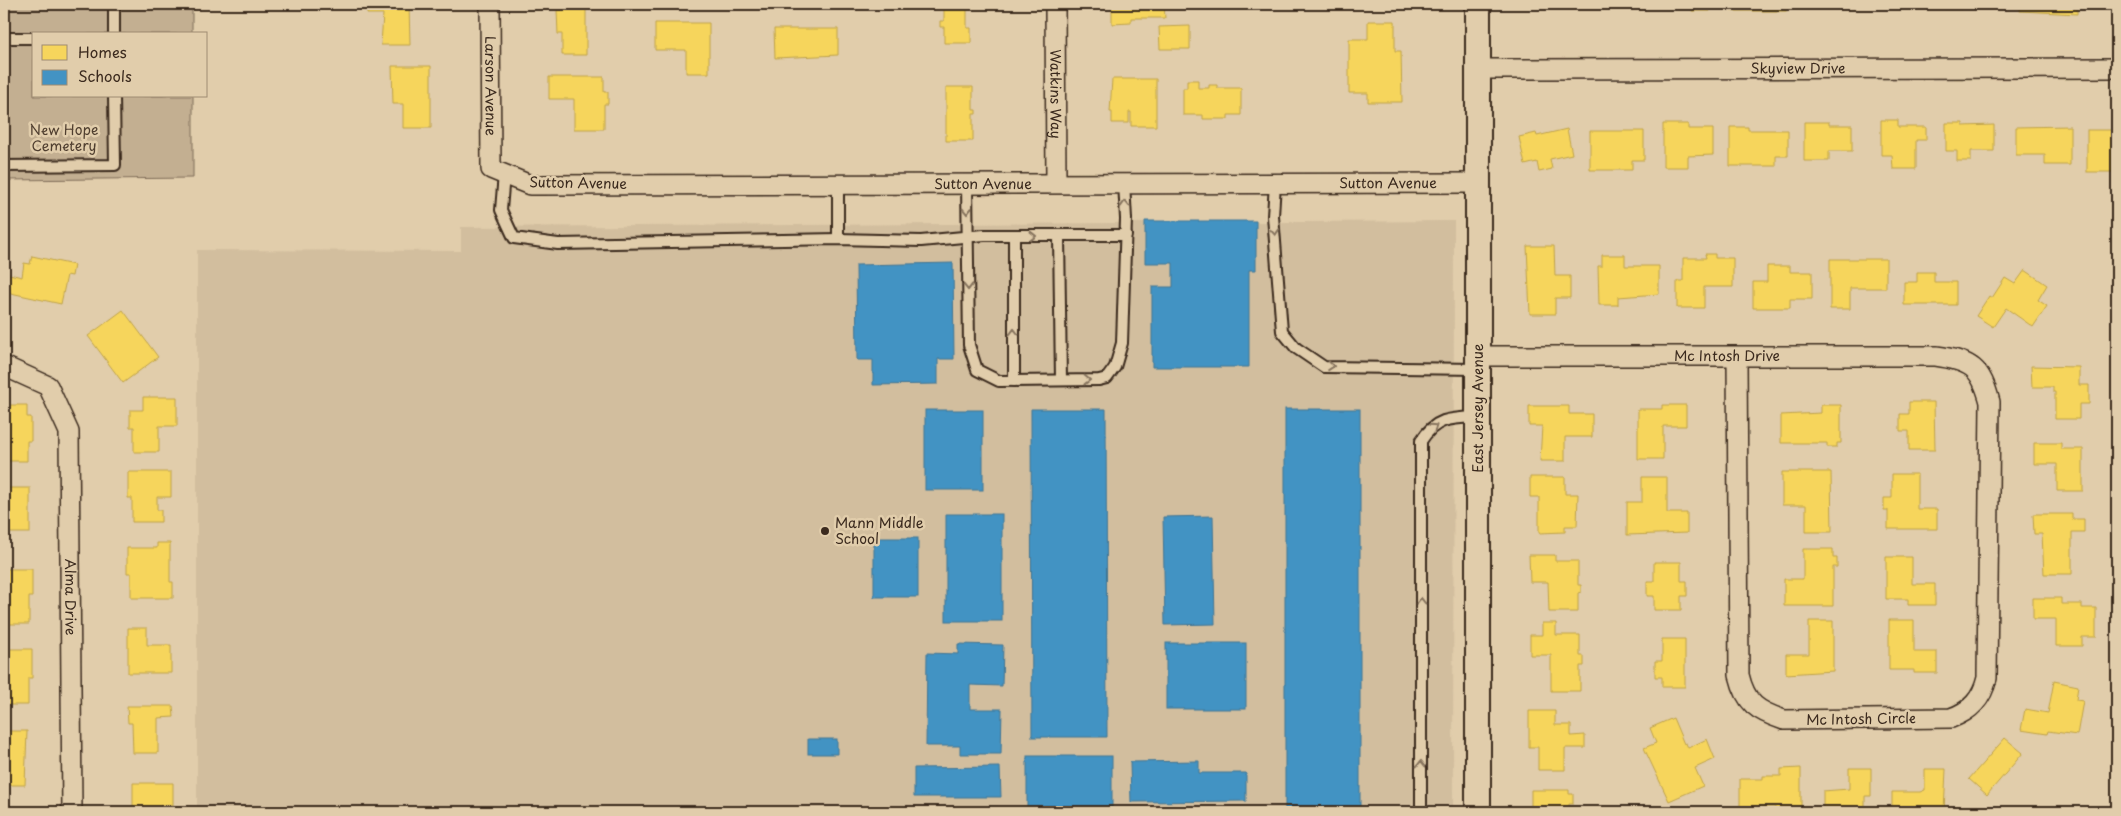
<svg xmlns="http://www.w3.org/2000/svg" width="2121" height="816" viewBox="0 0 2121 816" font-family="'Playpen Sans',sans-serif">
	<rect width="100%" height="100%" fill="#e1cdab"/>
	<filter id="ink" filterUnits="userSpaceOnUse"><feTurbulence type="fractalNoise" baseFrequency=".02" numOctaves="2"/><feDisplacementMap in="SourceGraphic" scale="10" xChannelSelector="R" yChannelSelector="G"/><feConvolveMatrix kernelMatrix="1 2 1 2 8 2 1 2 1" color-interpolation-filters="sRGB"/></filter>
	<g filter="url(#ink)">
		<polygon fill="#d2be9e" points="1454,221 1453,812 197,812 197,250 461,251 461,227"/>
		<polygon fill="#c3af91" stroke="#7f6c58" points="4,4 192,4 192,34 34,34 34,96 193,96 193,178 4,180"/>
		<g fill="#f6d55c" stroke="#bea249">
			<polygon points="367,4 409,4 410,45 381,45 383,14 367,14"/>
			<polygon points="562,4 586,4 586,55 562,55 562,34 558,34 557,10 562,10"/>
			<polygon points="944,4 967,4 967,28 971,28 971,43 944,43 944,27 940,27 940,21 944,21"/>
			<polygon points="1112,4 1164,4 1165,18 1131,18 1131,23 1112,24"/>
			<polygon points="1550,4 1569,4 1568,8"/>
			<polygon points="1595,4 1643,4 1643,9 1618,9 1618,6 1595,6"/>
			<polygon points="1665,4 1710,4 1710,11 1692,11 1692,5"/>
			<rect x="1731" y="4" width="55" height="7"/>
			<rect x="1802" y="4" width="53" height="4"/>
			<polygon points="1944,4 2002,4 2002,5 1962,5 1962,9 1944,9"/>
			<polygon points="2020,4 2077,4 2077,14 2020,11"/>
			<rect x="2097" y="4" width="20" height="4"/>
			<polygon points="1368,21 1395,21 1395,51 1401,51 1402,102 1368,102 1368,93 1349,93 1349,39 1368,39"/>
			<polygon points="655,23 709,23 709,73 686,73 686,50 655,50"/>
			<polygon points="1190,26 1190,49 1160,49 1159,27"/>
			<polygon points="774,29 838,29 838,55 775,58"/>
			<polygon points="392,66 431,66 431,128 403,128 403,104 393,104"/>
			<polygon points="549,77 604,77 604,92 608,92 608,104 604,104 604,129 574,129 574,99 549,99"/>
			<polygon points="1112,79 1156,79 1156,126 1131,126 1131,112 1129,112 1129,123 1112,123 1112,112 1110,112"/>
			<polygon points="1187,80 1198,80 1198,88 1209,88 1209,85 1217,85 1217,88 1241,88 1241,115 1228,115 1228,119 1203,119 1203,115 1183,115 1183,88 1187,88"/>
			<polygon points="946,87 973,87 973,110 976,110 976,114 973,114 973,141 946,141"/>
			<polygon points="1881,120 1898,120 1898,127 1926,127 1926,140 1916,140 1916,169 1893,169 1892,155 1881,155"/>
			<polygon points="1804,122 1829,122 1829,125 1852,125 1852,151 1829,151 1829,161 1804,161"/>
			<polygon points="1946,123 1963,123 1963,126 1994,125 1994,151 1971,151 1971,161 1957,161 1957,151 1946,151"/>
			<polygon points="1663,124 1688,124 1688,129 1713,129 1713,155 1688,156 1688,167 1663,167"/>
			<polygon points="2070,126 2070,165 2045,165 2045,155 2016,155 2016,127"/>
			<polygon points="1730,127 1748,127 1748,130 1788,130 1788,156 1776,156 1776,166 1730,166"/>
			<polygon points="1567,129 1572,154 1550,159 1552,169 1539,172 1537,162 1525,165 1519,137 1536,133 1537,136"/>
			<rect x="2087" y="130" width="30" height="42"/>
			<polygon points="1590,131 1644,131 1644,160 1632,160 1632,170 1590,170"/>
			<polygon points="1527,246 1554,246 1555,276 1570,276 1570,298 1555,298 1555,314 1530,314"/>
			<polygon points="1705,254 1715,254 1715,258 1733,258 1733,287 1704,287 1704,308 1677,308 1677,281 1683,281 1683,258 1706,258"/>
			<polygon points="1602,255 1625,255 1625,266 1659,266 1659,294 1618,297 1618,305 1599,305 1598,266 1602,266"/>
			<polygon points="32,256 74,265 72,276 67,275 61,304 6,292 9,274 22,277 24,263 30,264"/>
			<polygon points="1830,259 1886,259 1886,288 1850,288 1850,309 1830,309"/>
			<polygon points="1767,266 1790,266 1790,272 1812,272 1812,299 1790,299 1790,308 1753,308 1753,282 1767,282"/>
			<polygon points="2025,270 2047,285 2038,300 2047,306 2033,327 2006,308 1993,327 1976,316 1989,296 1992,298 2005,278 2015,284"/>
			<polygon points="1917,272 1934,272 1934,282 1956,282 1956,305 1904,305 1904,282 1917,282"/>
			<polygon points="123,310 158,357 123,383 88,336"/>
			<polygon points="2031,366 2079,367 2079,385 2089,385 2089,404 2079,404 2079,419 2055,419 2055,392 2053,392 2053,387 2032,387"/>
			<polygon points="143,397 177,397 177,426 159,426 159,452 134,452 134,427 130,427 130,410 143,410"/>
			<polygon points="1909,402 1934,402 1935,450 1909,450 1909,431 1900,431 1900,414 1909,414"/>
			<polygon points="4,405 27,405 27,417 31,417 31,441 27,441 27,461 4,461"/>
			<polygon points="1662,405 1686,405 1686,426 1663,426 1663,459 1638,459 1638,409 1662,409"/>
			<polygon points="1821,405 1841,405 1841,443 1837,443 1837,447 1827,447 1827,443 1781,443 1781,415 1821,413"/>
			<polygon points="1529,406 1569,406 1569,414 1592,414 1592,437 1565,437 1565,461 1540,461 1542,426 1529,426"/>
			<polygon points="2034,443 2061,443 2061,449 2083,449 2083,491 2057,491 2057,464 2034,464"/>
			<polygon points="128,472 171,472 171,497 157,497 157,510 161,510 161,522 132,522 132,498 128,498"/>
			<polygon points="1782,472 1831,472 1832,532 1806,532 1806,505 1782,505"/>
			<polygon points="1892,474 1917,474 1917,509 1937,509 1937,529 1888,529 1888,510 1884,510 1884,498 1892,498"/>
			<polygon points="1530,477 1565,477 1565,494 1578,494 1577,526 1565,526 1565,532 1539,533 1539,497 1530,497"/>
			<polygon points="1642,477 1667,477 1667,513 1687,513 1687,533 1627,535 1627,502 1642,502"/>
			<rect x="4" y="488" width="26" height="45"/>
			<polygon points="2033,514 2072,514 2072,519 2084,519 2084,532 2072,532 2072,574 2044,574 2042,534 2034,534"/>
			<polygon points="157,543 170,543 170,582 173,582 173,598 131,598 131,573 127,573 127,548 157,548"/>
			<polygon points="1803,549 1833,549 1833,558 1837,558 1837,567 1833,567 1833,606 1784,606 1784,579 1803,579"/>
			<polygon points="1529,555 1555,555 1555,561 1578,561 1578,585 1581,585 1581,592 1578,593 1578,612 1549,612 1548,582 1530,582"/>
			<polygon points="1886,557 1912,557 1912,584 1935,584 1935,605 1908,605 1908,599 1886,599"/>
			<polygon points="1654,562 1681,562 1681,581 1687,581 1687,596 1681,596 1681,610 1654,610 1654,596 1647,596 1647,581 1654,581"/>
			<polygon points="4,569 32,569 32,597 29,597 29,624 4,624"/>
			<polygon points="2033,598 2061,598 2061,604 2082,604 2082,608 2096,608 2096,637 2082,637 2082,646 2056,646 2056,619 2033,619"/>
			<polygon points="1889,620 1914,620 1914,652 1937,652 1937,673 1914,673 1914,670 1889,670"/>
			<polygon points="1809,621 1833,621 1833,671 1786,674 1786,654 1809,654"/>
			<polygon points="1542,623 1556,623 1556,635 1580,635 1580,656 1584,656 1584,666 1580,666 1580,691 1551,691 1551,655 1530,655 1530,635 1542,635"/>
			<polygon points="128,628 147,628 147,645 171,645 171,673 128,673"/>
			<polygon points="1662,639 1685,639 1685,687 1662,687 1662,677 1655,677 1655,661 1662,661"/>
			<polygon points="4,649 32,649 32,678 28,678 28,705 4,705"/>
			<polygon points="2054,681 2078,686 2076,700 2083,701 2077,735 2048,731 2047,734 2021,730 2025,709 2048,713"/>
			<polygon points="127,706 173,706 174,717 158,718 158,753 133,753 132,723 128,723"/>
			<polygon points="1529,711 1555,711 1555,725 1571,725 1571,736 1585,735 1585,748 1565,748 1565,770 1538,770 1538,747 1529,747"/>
			<polygon points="1673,718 1684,744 1686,743 1688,748 1707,739 1715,759 1695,768 1703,786 1669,801 1644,748 1656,743 1650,728"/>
			<polygon points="4,731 27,731 25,785 4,785"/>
			<polygon points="2005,738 2023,753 1987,795 1969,779"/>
			<polygon points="1801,768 1801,807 1798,807 1798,812 1775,812 1775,807 1740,807 1740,779 1763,779 1763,776 1781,776 1781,769"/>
			<polygon points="1849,768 1871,768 1871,796 1865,796 1865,812 1823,812 1823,791 1849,789"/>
			<polygon points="1925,769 1946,769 1944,812 1892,812 1892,792 1920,792 1925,790"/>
			<polygon points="133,783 173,783 173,805 161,805 161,812 137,812 137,808 133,808"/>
			<polygon points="1531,790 1569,790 1569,794 1573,794 1573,804 1569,804 1569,812 1540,812 1540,810 1531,810"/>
		</g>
		<g fill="#4393c3" stroke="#417492">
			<polygon points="1145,221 1256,221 1256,270 1249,270 1249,367 1152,367 1152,287 1173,287 1173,263 1145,263"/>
			<polygon points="953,263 954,359 938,359 938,384 873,385 873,360 857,360 856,265"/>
			<polygon points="1031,409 1106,409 1107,737 1032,737"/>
			<rect x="1285" y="409" width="75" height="403"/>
			<rect x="925" y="410" width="58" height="80"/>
			<rect x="946" y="514" width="56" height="107"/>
			<polygon points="1213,516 1215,624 1165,625 1163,517"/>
			<rect x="874" y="538" width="44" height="59"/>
			<rect x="1166" y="643" width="80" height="66"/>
			<polygon points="958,644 1003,645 1002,686 970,685 970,709 1002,709 1001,754 960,754 960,746 926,746 927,653 958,654"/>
			<rect x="808" y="739" width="29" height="15"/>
			<rect x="1027" y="756" width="85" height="56"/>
			<polygon points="1199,761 1199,773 1246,773 1246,801 1131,802 1130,762"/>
			<polygon points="1000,767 1001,797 914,797 914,768"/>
			<rect x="971" y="807" width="26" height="5"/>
		</g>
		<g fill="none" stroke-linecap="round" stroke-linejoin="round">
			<defs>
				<g id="service">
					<polyline points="114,4 114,34"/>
					<polyline points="4,38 34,38"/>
					<polyline points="4,166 115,165 114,96"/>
					<polyline points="504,174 501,210 514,238 558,244 838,239 921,241 984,235 1126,235"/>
					<polyline points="838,183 838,239"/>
					<polyline points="967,183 969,345 977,370 999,381 1099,380 1107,378 1115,367 1122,343 1126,219 1124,183"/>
					<polyline points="1275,183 1273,216 1282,331 1296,348 1324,367 1478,369"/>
					<polyline points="1014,235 1014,381"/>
					<polyline points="1059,236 1061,380"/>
					<path d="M1421,812V441C1436,417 1452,418 1478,417"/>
				</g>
				<g id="minor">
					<path id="s1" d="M490,4L491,169L530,185L1478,183"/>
					<path id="s2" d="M1055,4L1056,183"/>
					<path id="s3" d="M1478,69L2117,68"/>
					<path id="s4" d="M1478,356H1936C1972,361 1981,368 1990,402L1987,678C1982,699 1971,711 1951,718L1784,720C1757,711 1746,704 1739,675L1737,357"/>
					<path id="s5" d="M4,366L48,386L69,432L72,812"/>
				</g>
				<polyline id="tertiary" points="1478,4 1478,812"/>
			</defs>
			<use href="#service" stroke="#3b2a1e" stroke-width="14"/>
			<use href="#minor" stroke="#3b2a1e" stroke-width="22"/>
			<use href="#tertiary" stroke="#3b2a1e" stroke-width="28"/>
			<use href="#service" stroke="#e1cdab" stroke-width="10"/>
			<use href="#minor" stroke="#e1cdab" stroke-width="19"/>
			<use href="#tertiary" stroke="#e1cdab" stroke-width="24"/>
		</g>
		<defs><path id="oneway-chevron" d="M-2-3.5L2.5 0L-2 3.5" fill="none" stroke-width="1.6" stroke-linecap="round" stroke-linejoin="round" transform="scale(1.25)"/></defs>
		<g stroke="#86735d">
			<use href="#oneway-chevron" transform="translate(1125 204) rotate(-92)"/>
			<use href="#oneway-chevron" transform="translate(967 211) rotate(89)"/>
			<use href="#oneway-chevron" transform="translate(1275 232) rotate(86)"/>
			<use href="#oneway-chevron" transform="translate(1033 236)"/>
			<use href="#oneway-chevron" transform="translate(968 287) rotate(89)"/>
			<use href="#oneway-chevron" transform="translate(1014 332) rotate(-90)"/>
			<use href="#oneway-chevron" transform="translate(1331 366) rotate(4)"/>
			<use href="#oneway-chevron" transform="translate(1087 380) rotate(1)"/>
			<use href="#oneway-chevron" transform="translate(1434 427) rotate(-35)"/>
			<use href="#oneway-chevron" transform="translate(1421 601) rotate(-90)"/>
			<use href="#oneway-chevron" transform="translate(1421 764) rotate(-90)"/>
		</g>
	</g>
	<circle fill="#3b2a1e" stroke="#e1cdab" stroke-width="2" cx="825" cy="531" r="5"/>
	<g text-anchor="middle" stroke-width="5" stroke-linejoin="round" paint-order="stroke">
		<g font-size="14" fill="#3b2a1e" stroke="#e1cdab">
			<text dy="5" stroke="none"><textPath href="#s3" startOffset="320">Skyview Drive</textPath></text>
			<text dy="5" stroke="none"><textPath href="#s1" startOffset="82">Larson Avenue</textPath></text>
			<text dy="5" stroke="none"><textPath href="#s2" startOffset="90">Watkins Way</textPath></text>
			<text transform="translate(578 183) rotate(1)" y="5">Sutton Avenue</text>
			<text dy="5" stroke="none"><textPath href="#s1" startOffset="660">Sutton Avenue</textPath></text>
			<text dy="5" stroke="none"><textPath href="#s1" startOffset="1065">Sutton Avenue</textPath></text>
			<text dy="5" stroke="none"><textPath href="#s4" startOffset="249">Mc Intosh Drive</textPath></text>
			<text transform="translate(1478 408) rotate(-90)" y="5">East Jersey Avenue</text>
			<text dy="5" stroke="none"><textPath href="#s5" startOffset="264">Alma Drive</textPath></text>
			<text transform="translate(1861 719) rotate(-1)" y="5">Mc Intosh Circle</text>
		</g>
		<g font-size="14" fill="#4f3e2f" stroke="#e1cdab">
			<text x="64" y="135">New Hope<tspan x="64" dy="16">Cemetery</tspan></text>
		</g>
		<g font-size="14" fill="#3b2a1e" stroke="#e1cdab" text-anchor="start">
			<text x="835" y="528">Mann Middle<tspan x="835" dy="16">School</tspan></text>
		</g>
	</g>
	<rect width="2121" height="816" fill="none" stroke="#e1cdab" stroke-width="20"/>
	<rect x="10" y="10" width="2101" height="796" fill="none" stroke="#3b2a1e" stroke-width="2" filter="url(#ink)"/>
	<rect x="32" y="32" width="175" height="65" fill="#e1cdab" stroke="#9f8c73"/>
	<rect x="42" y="45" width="25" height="15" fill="#f6d55c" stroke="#9f8c73"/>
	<text x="78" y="58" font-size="15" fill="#3b2a1e">Homes</text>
	<rect x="42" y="70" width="25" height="15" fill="#4393c3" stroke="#9f8c73"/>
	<text x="78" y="82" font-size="15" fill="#3b2a1e">Schools</text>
</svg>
